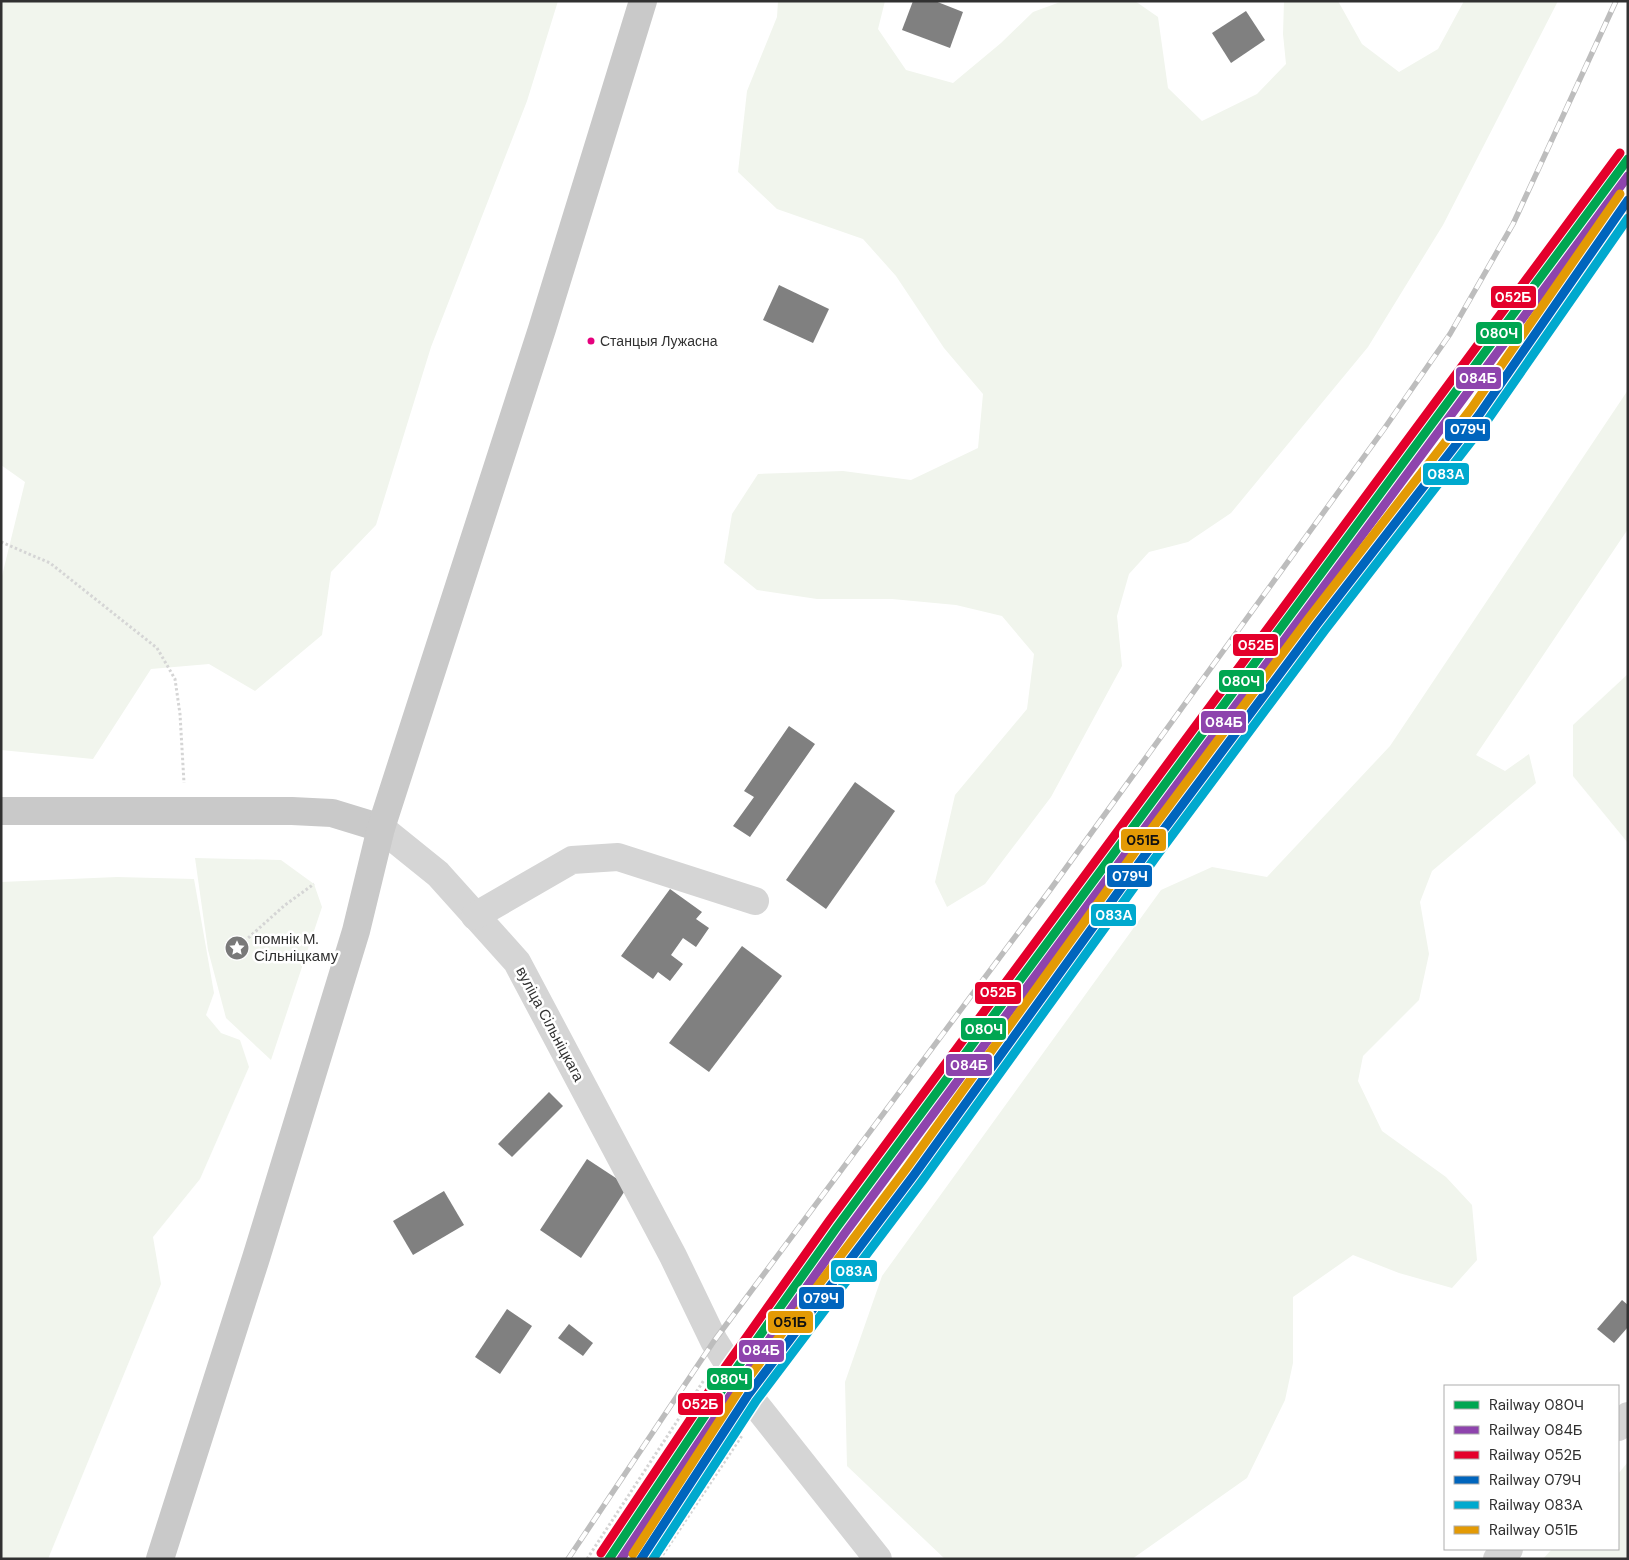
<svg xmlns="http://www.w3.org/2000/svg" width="1629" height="1560" viewBox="0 0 1629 1560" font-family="'DM Sans',sans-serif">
	<rect width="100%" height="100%" fill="#fff"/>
	<g fill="#f1f5ed">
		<polygon points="1,1 558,1 527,101 431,347 376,525 331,572 322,635 255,691 209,664 151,669 93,759 1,750 1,580 25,482 1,465"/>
		<polygon points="778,1 885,1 878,29 906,70 953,83 1001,43 1033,12 1063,1 1135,1 1158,17 1168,88 1202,121 1257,94 1286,64 1283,34 1284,1 1338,1 1362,44 1399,72 1438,49 1464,1 1558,1 1443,225 1368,347 1231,513 1188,542 1149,552 1129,574 1117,616 1122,666 1083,738 1051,797 985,884 947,907 935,882 955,795 1027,709 1034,654 1002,616 956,605 892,599 817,599 757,590 724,563 732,514 758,474 843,471 911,480 978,448 983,394 944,348 896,276 863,239 777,209 738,172 747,91 777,17"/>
		<polygon points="1628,390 1628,529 1476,755 1505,771 1529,754 1536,783 1432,871 1420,902 1429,954 1419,1000 1363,1056 1358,1081 1382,1131 1446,1177 1472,1205 1477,1260 1452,1288 1399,1273 1353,1255 1293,1297 1293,1363 1285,1400 1247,1478 1132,1559 945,1559 847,1466 845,1382 882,1276 1161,890 1212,867 1267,877 1390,746"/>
		<polygon points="1628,674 1628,843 1573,776 1573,725"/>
		<polygon points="195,858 281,860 314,884 322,907 271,1060 226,1018 208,950"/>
		<polygon points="117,877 194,879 214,993 206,1015 221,1033 240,1040 249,1067 200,1179 153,1237 161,1284 48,1559 1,1559 1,882"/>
		<polygon points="1628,1462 1628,1559 1543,1559 1552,1549 1618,1549 1618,1474"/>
	</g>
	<g fill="#808080">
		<polygon points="913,1 935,1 963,12 950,48 902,30"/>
		<polygon points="1246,11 1265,40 1231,63 1212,33"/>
		<polygon points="779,285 829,309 813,343 763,320"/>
		<polygon points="789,726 815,744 750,837 733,826 754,797 744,791"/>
		<polygon points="855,782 895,811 826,909 786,880"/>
		<polygon points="670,889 702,912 696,919 709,928 696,947 683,938 671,955 683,964 670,981 658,972 653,979 621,956"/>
		<polygon points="742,946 782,976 709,1072 669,1043"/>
		<polygon points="549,1092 563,1106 512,1157 498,1144"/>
		<polygon points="587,1159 628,1186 581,1258 540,1230"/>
		<polygon points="444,1191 464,1225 413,1255 393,1221"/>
		<polygon points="1622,1300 1628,1305 1628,1327 1614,1343 1597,1329"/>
		<polygon points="507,1309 532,1326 500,1374 475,1357"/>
		<polygon points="569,1324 593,1343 583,1356 558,1338"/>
	</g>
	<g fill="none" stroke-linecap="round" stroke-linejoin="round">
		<g stroke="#d5d5d5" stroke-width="3" stroke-dasharray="2.5 2.5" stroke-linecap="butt">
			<polyline points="1,542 50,563 157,648 175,679 180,714 184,783"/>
			<polyline points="237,948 285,905 314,884"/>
			<polyline points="587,1559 704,1380"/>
			<polyline points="660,1559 743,1434"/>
		</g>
		<g stroke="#d5d5d5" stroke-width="28">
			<polyline points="381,828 438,874 517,962 673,1256 714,1341 748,1395 878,1559"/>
			<polyline points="475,916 572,860 618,857 755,901"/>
			<polyline points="1618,1427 1628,1416"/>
			<polyline points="1497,1559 1509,1549"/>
		</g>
		<g stroke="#c9c9c9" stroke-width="28">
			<polyline points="1,811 292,811 332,813 381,828"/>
			<polyline points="160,1559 256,1258 356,931 381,828 542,329 643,1"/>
		</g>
		<defs>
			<polyline id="rail" points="568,1559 714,1341 1050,890 1384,429 1450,334 1513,224 1616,1"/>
		</defs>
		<use href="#rail" stroke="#bdbdbd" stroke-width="5.5"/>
		<use href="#rail" stroke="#fff" stroke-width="4" stroke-dasharray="11" stroke-linecap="butt"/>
		<defs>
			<polyline id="rail-1" points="609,1559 734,1372 837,1227 1628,159"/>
			<polyline id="rail-2" points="621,1559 742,1378 845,1233 1628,176"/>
			<polyline id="rail-3" points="601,1553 726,1366 829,1221 1620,153"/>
			<polyline id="rail-4" points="641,1559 748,1395 914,1175 1150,848 1317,624 1479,415 1628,200"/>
			<polyline id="rail-5" points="653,1559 756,1401 922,1181 1158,854 1325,630 1487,421 1628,218"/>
			<polyline id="rail-6" points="633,1554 740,1389 906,1169 1142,842 1309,618 1471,409 1620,194"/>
		</defs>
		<use href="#rail-1" stroke="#fff" stroke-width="12"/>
		<use href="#rail-2" stroke="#fff" stroke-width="12"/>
		<use href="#rail-3" stroke="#fff" stroke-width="12"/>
		<use href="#rail-4" stroke="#fff" stroke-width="12"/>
		<use href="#rail-5" stroke="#fff" stroke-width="12"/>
		<use href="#rail-6" stroke="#fff" stroke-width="12"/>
		<use href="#rail-1" stroke="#00a651" stroke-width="9"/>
		<use href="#rail-2" stroke="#8e44ad" stroke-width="9"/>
		<use href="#rail-3" stroke="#e4002b" stroke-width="9"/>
		<use href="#rail-4" stroke="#0065bd" stroke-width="9"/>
		<use href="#rail-5" stroke="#00a9ce" stroke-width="9"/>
		<use href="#rail-6" stroke="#e39a05" stroke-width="9"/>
	</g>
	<defs>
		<symbol id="sight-disc" viewBox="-11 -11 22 22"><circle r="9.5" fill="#797979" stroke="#fff"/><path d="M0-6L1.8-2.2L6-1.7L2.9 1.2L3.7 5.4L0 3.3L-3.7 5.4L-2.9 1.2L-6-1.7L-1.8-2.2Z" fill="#fff"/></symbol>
	</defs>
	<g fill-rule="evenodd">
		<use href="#sight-disc" x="223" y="934" width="28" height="28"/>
	</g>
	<circle fill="#e5007d" stroke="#fff" stroke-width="2" cx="591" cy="341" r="4.5"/>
	<g text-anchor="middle" stroke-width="5" stroke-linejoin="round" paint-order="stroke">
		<g font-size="14" fill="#313131" stroke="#fff" text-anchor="start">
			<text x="600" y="346">Станцыя Лужасна</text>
		</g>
		<g font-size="15" fill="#313131" stroke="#fff" text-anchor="start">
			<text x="254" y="944">помнік М.<tspan x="254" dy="17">Сільніцкаму</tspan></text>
		</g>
		<g font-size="15" fill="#313131" stroke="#fff">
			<text transform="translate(550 1024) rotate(62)" y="5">вуліца Сільніцкага</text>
		</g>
	</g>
	<g stroke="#fff" stroke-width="2">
		<rect x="1490" y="285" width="47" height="24" rx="5" fill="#e4002b"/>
		<rect x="1475" y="321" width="48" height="24" rx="5" fill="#00a651"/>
		<rect x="1455" y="366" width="47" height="24" rx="5" fill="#8e44ad"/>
		<rect x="1444" y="418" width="47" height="24" rx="5" fill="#0065bd"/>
		<rect x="1422" y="462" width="48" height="24" rx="5" fill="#00a9ce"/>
		<rect x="1232" y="633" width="47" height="24" rx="5" fill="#e4002b"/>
		<rect x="1218" y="669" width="47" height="24" rx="5" fill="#00a651"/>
		<rect x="1200" y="710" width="47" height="24" rx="5" fill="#8e44ad"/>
		<rect x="1120" y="828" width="47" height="24" rx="5" fill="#e39a05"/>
		<rect x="1106" y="864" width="47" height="24" rx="5" fill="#0065bd"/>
		<rect x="1090" y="903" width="47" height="24" rx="5" fill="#00a9ce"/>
		<rect x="974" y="981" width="48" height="24" rx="5" fill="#e4002b"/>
		<rect x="960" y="1017" width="47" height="24" rx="5" fill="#00a651"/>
		<rect x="945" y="1053" width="48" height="24" rx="5" fill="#8e44ad"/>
		<rect x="830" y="1259" width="48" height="24" rx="5" fill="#00a9ce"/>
		<rect x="798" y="1286" width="47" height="24" rx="5" fill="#0065bd"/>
		<rect x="767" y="1310" width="47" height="24" rx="5" fill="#e39a05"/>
		<rect x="738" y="1339" width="47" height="24" rx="5" fill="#8e44ad"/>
		<rect x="706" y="1367" width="47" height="24" rx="5" fill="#00a651"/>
		<rect x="677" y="1392" width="47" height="24" rx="5" fill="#e4002b"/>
	</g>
	<g font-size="14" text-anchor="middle" font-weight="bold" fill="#fff">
		<text x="1513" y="302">052Б</text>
		<text x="1499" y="338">080Ч</text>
		<text x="1478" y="383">084Б</text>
		<text x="1468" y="434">079Ч</text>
		<text x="1446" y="479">083А</text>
		<text x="1256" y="650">052Б</text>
		<text x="1241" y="686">080Ч</text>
		<text x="1224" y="727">084Б</text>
		<text x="1130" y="881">079Ч</text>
		<text x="1114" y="920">083А</text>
		<text x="998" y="997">052Б</text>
		<text x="984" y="1034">080Ч</text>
		<text x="969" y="1070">084Б</text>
		<text x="854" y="1276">083А</text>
		<text x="821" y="1303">079Ч</text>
		<text x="761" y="1355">084Б</text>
		<text x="729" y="1384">080Ч</text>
		<text x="700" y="1409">052Б</text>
	</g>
	<g font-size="14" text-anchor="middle" font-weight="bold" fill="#111">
		<text x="1143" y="845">051Б</text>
		<text x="790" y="1327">051Б</text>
	</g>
	<rect width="1629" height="1560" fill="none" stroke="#313131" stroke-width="5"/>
	<rect x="1444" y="1385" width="175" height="165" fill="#ffffff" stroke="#adadad"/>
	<rect x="1454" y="1401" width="25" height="8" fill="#00a651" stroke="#adadad"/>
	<text x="1489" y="1410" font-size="15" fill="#313131">Railway 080Ч</text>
	<rect x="1454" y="1426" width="25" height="8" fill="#8e44ad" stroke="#adadad"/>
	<text x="1489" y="1435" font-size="15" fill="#313131">Railway 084Б</text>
	<rect x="1454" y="1451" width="25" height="8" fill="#e4002b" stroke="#adadad"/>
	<text x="1489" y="1460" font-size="15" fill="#313131">Railway 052Б</text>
	<rect x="1454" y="1476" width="25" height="8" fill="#0065bd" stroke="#adadad"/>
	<text x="1489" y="1485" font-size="15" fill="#313131">Railway 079Ч</text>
	<rect x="1454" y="1501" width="25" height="8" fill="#00a9ce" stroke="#adadad"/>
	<text x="1489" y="1510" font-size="15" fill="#313131">Railway 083А</text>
	<rect x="1454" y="1526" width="25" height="8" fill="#e39a05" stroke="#adadad"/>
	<text x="1489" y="1535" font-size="15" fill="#313131">Railway 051Б</text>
</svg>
